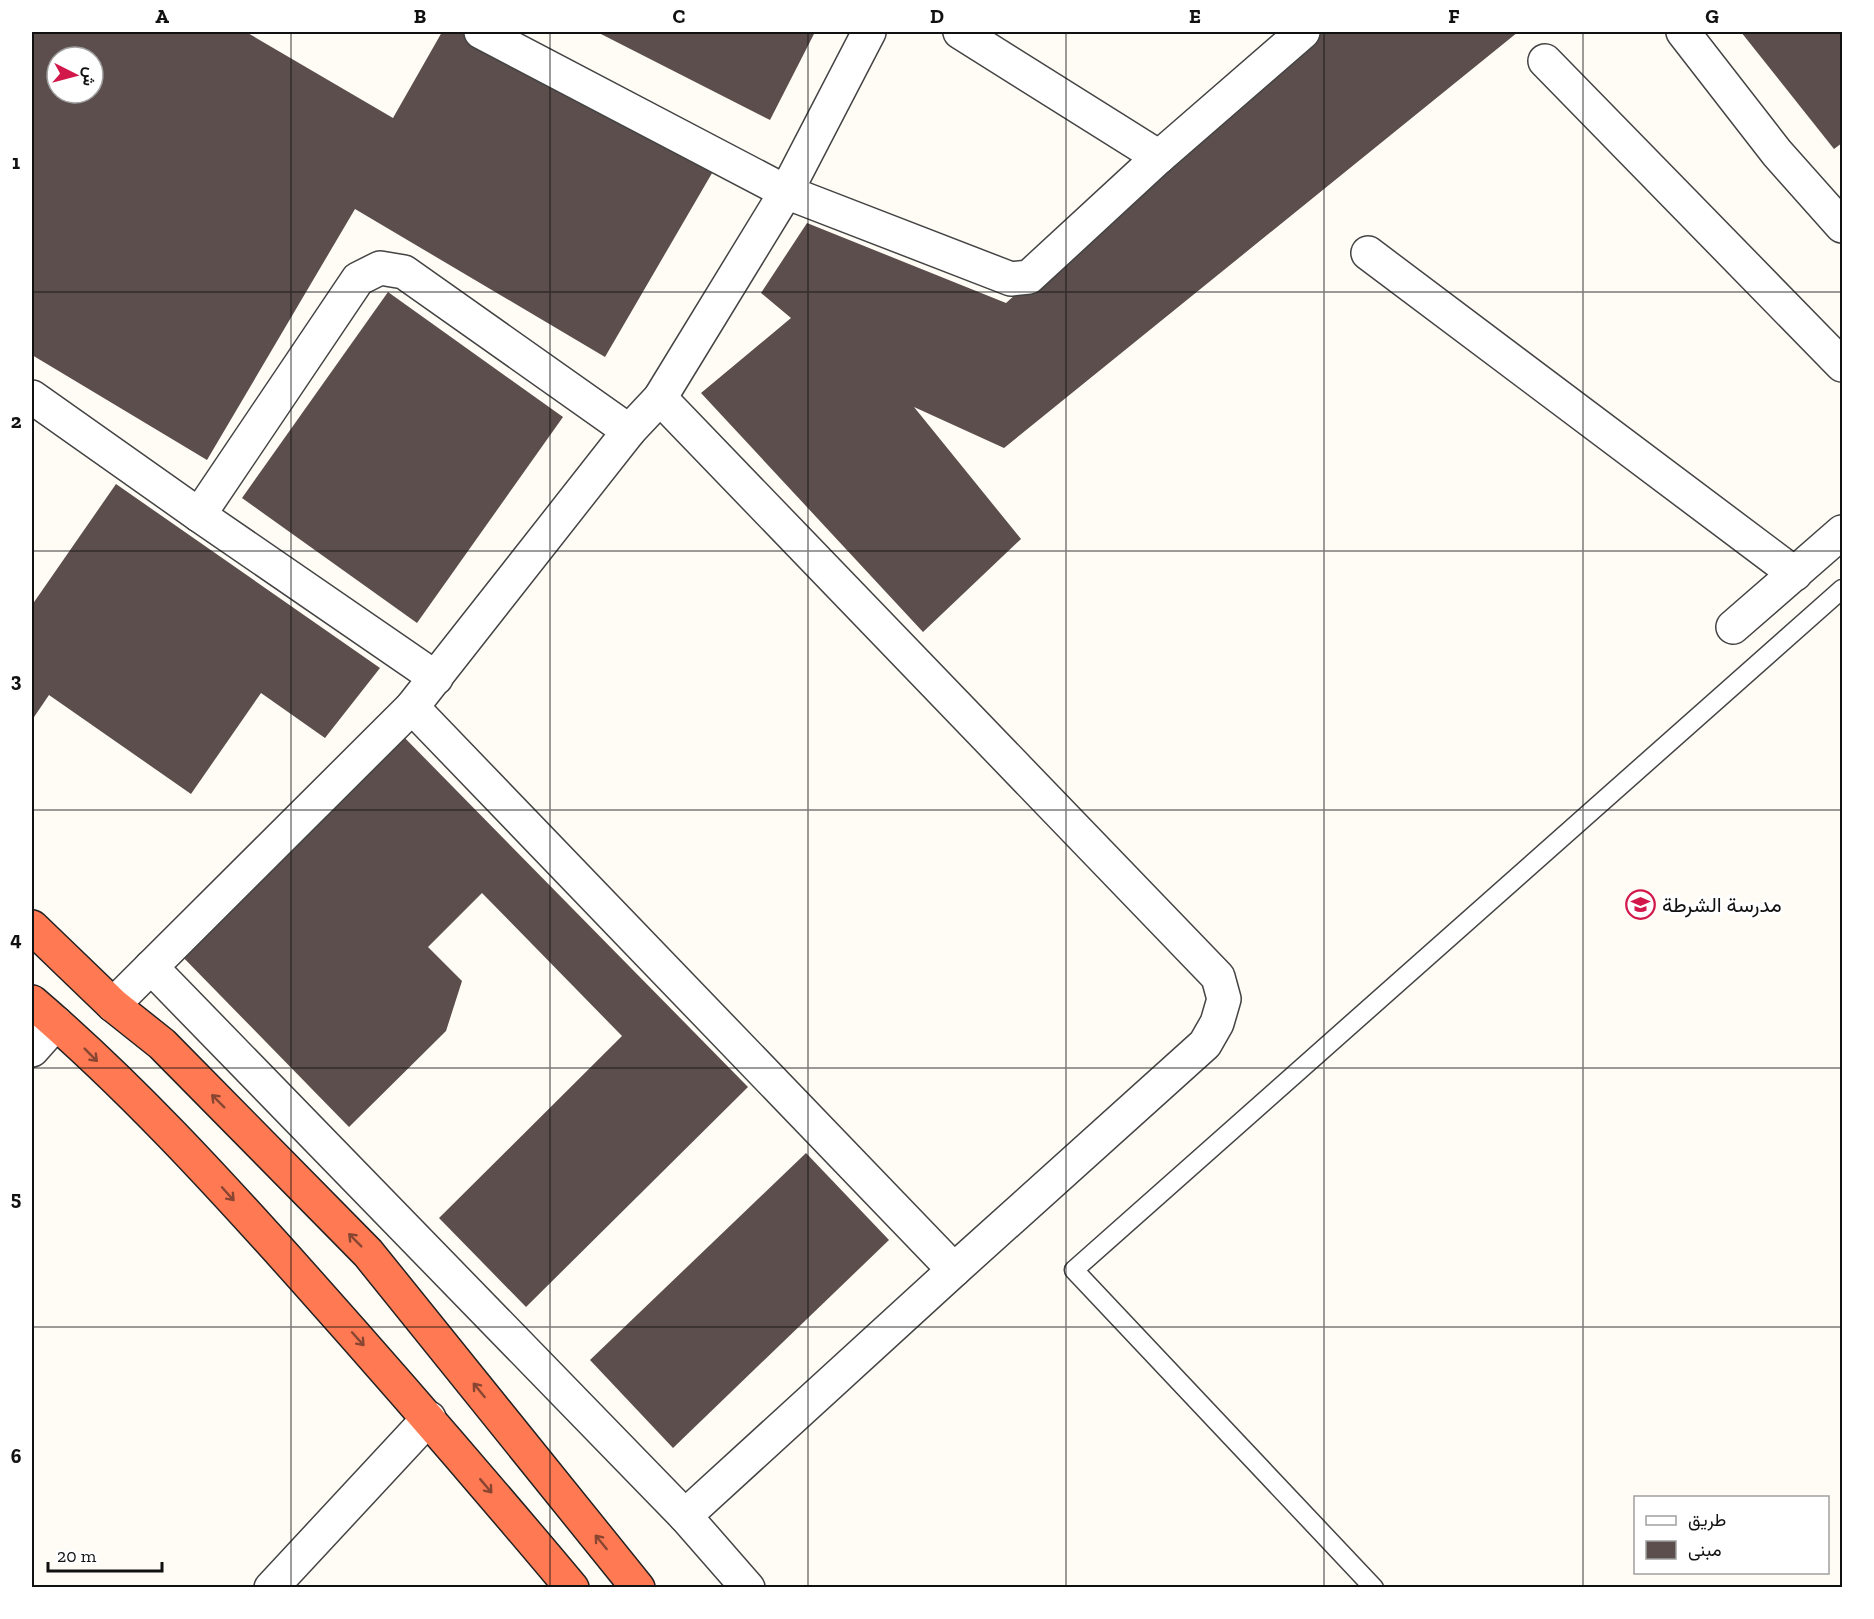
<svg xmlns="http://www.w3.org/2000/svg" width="1874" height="1619" viewBox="0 0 1874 1619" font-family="'Zilla Slab',Vazirmatn,serif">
	<rect width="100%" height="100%" fill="#fffbf5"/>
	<g fill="#5b4e4c" fill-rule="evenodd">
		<path d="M32,32H246L393,118L442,32H469L715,168L605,357L355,209L207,460L32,355ZM57,57H93V93H57Z"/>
		<polygon points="597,32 815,32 770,120"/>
		<polygon points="1310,32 1518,32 1004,448 914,407 1021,539 923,632 701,393 791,318 761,293 807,223 1006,303"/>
		<polygon points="1741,32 1842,32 1842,143 1834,149"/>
		<polygon points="388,292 563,417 417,623 242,498"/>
		<polygon points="116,484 380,668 325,738 261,693 191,794 49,695 32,720 32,605"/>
		<polygon points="397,730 748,1087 526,1307 439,1218 622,1036 482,893 428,947 462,981 446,1031 349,1127 176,950"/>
		<polygon points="806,1153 889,1240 673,1448 590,1360"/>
	</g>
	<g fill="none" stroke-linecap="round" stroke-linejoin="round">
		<defs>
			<polyline id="lane" points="1374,1588 1074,1270 1842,589"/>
			<g id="street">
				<polyline points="481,32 786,192 1011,279 1029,277 1159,157 1303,32"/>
				<polyline points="960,32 1159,157"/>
				<polyline points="1683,32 1777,153 1842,226"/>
				<polyline points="1545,61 1842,365"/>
				<polyline points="1368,253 1795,574"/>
				<polyline points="32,397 199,515 436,678"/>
				<polyline points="660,398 1218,977 1224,999 1217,1023 1205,1044 954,1270 685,1516"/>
				<polyline points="199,515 358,279 380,268 404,272 629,431"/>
				<polyline points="1733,627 1842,532"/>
				<polyline points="412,707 954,1270"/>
				<polyline points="151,967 685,1516 748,1588"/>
				<polyline points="113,1005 412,707 629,431 660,398 786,192 869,32"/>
				<polyline points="32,1050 56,1023"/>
				<polyline points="271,1588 429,1418"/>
			</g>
			<g id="highway">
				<polyline points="32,927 113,1005 162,1044 368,1253 638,1588"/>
				<path d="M32,1002C129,1085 217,1181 302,1276C394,1379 483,1482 572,1588"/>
			</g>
		</defs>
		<use href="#lane" stroke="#444" stroke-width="21"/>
		<use href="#street" stroke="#444" stroke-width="36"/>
		<use href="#highway" stroke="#222" stroke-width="36"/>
		<use href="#lane" stroke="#fff" stroke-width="18"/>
		<use href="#street" stroke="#fff" stroke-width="33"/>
		<use href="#highway" stroke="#ff7a53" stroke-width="33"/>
	</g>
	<defs><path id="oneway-shaft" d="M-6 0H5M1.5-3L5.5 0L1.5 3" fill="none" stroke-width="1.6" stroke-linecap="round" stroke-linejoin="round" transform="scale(1.5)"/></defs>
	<g stroke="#884632">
		<use href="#oneway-shaft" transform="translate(91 1055) rotate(45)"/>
		<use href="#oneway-shaft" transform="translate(218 1101) rotate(-135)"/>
		<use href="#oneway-shaft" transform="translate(228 1194) rotate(48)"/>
		<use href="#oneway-shaft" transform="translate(355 1240) rotate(-135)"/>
		<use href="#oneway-shaft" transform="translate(358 1339) rotate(48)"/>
		<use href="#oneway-shaft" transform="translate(479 1390) rotate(-129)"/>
		<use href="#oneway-shaft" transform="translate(486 1486) rotate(50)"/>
		<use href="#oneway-shaft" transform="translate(601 1542) rotate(-129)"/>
	</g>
	<path fill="none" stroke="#111" stroke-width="1.5" stroke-opacity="0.55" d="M291,32V1588M550,32V1588M808,32V1588M1066,32V1588M1324,32V1588M1583,32V1588M32,292H1842M32,551H1842M32,810H1842M32,1068H1842M32,1327H1842"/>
	<defs>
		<symbol id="university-ring" viewBox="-11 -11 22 22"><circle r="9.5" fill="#fff" stroke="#d2184b" stroke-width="1.5"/><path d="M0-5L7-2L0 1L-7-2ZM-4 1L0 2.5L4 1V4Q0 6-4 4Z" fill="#d2184b"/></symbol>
	</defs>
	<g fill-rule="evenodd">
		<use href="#university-ring" x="1624" y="888" width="33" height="33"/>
	</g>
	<g text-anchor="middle" stroke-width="6" stroke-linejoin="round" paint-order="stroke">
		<g font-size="21" fill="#111" stroke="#fff" text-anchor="start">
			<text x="1662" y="912">مدرسة الشرطة</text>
		</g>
	</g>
	<rect width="1874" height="1619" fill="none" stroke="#ffffff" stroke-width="66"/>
	<rect x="1634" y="1496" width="195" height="78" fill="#ffffff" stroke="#a0a0a0" stroke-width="1.5"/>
	<rect x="1646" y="1516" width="30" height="9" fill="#ffffff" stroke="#a0a0a0" stroke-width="1.5"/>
	<text x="1688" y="1526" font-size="18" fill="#111111">طريق</text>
	<rect x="1646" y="1541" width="30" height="18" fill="#5b4e4c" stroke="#a0a0a0" stroke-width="1.5"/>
	<text x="1688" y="1556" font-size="18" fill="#111111">مبنى</text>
	<g transform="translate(75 75) rotate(96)"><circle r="28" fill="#ffffff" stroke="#a0a0a0" stroke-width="1.5"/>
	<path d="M0-4.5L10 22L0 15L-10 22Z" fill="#d2184b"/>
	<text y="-9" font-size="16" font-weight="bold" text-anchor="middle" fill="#111111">ش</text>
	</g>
	<path d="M48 1562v9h114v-9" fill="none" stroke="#111111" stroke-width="3"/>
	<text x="57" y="1562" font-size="18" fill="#111111" stroke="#ffffff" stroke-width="4.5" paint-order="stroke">20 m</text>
	<rect x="33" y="33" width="1808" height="1553" fill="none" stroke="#111" stroke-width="2"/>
	<g font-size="20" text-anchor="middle" font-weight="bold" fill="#111">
		<text x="162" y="23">A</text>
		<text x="420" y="23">B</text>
		<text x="679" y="23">C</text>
		<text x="937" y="23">D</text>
		<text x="1195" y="23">E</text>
		<text x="1454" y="23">F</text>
		<text x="1712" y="23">G</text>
		<text x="16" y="169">1</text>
		<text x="16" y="428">2</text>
		<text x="16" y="687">3</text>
		<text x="16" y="946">4</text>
		<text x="16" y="1205">5</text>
		<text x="16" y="1463">6</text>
	</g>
</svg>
